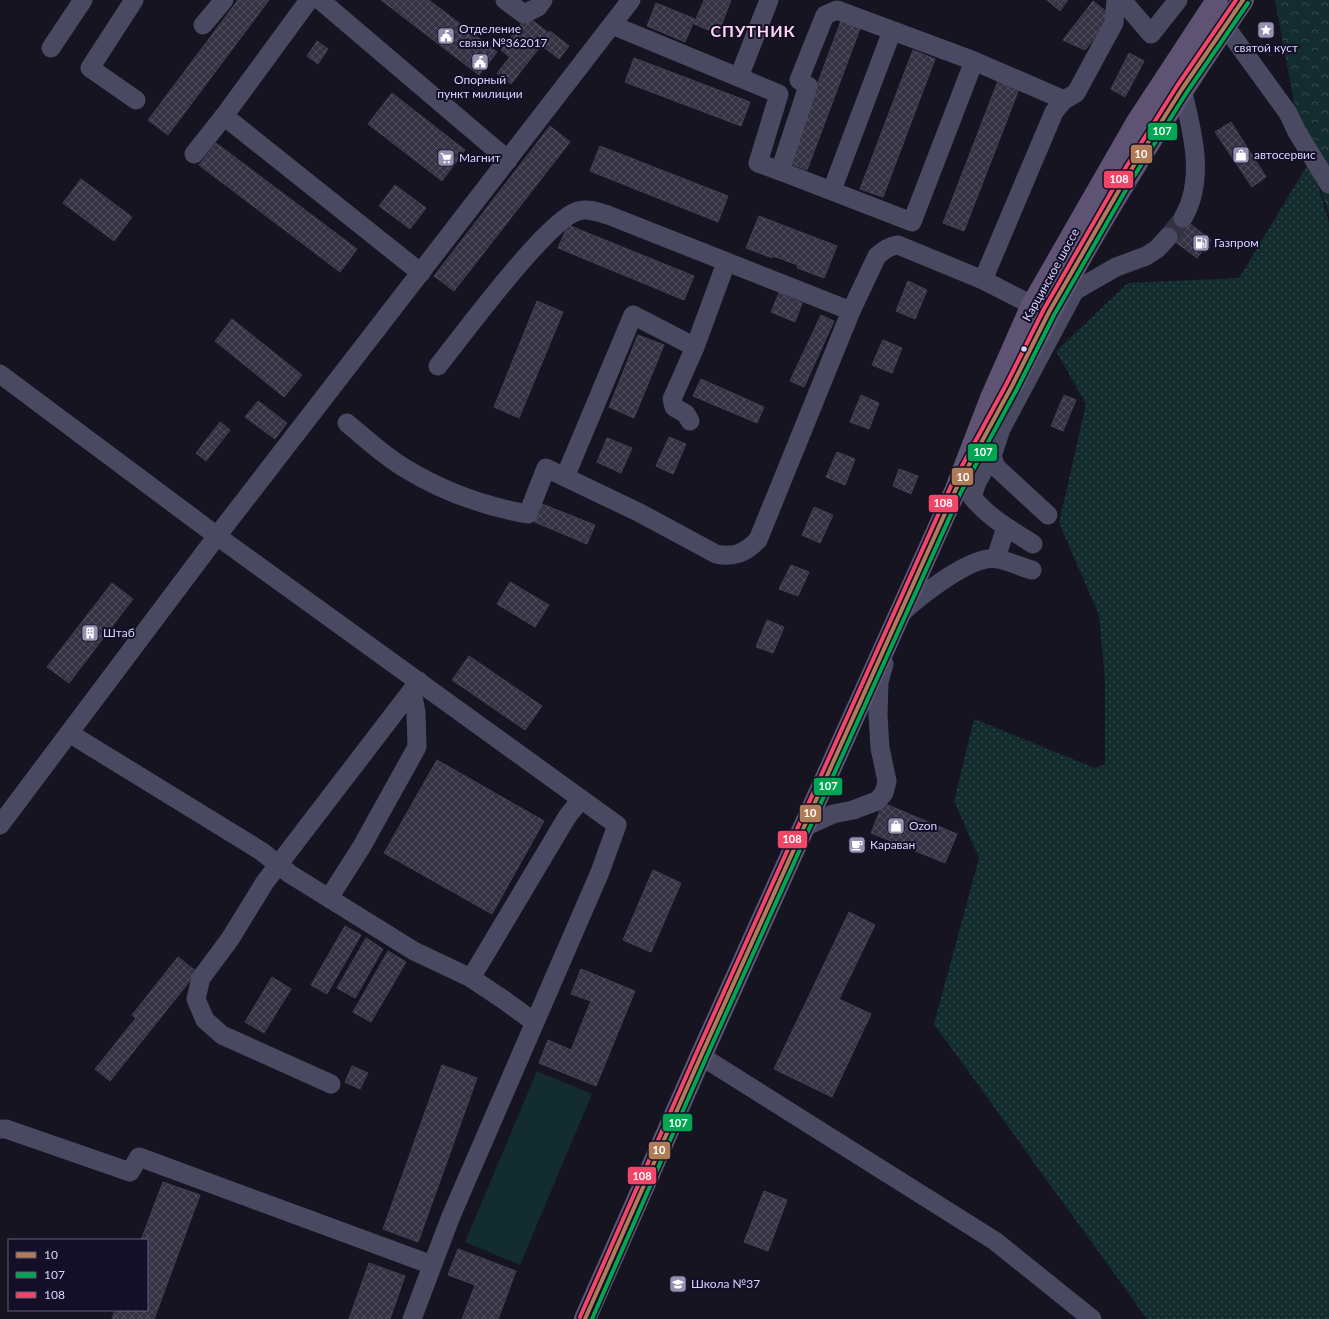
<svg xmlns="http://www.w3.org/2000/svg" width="1329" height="1319" viewBox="0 0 1329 1319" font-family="Lato,sans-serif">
	<defs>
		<pattern id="grass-dots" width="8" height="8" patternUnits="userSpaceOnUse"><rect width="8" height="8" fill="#132c2d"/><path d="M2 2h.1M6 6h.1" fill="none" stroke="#354a4c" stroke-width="1.8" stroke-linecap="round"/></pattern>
		<pattern id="forest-crowns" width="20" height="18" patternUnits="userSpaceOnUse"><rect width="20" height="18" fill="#132c2d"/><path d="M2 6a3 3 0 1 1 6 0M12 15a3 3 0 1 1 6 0" fill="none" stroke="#354a4c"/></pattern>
		<pattern id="building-cross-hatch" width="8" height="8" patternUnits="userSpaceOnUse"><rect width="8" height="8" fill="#343243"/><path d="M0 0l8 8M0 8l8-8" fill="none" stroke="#514f5f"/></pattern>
	</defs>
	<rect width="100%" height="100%" fill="#161421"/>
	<polygon fill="url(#grass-dots)" points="1311,159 1329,223 1329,1319 1147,1319 934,1024 979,858 954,801 974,719 1095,768 1105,764 1105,680 1099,615 1059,523 1086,404 1056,351 1128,283 1239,278"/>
	<polygon fill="url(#forest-crowns)" points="1275,0 1329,0 1329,214 1297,119"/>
	<polygon fill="#132c2d" points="537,1071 592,1094 520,1265 465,1242"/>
	<g fill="url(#building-cross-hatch)" stroke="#433f54">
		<polygon points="238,0 269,0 168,135 148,120"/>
		<polygon points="381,0 429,0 497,52 479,75"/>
		<polygon points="704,0 731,0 718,34 694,24"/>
		<polygon points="1047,0 1068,0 1060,11"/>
		<polygon points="1093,1 1112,16 1085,50 1063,40"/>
		<polygon points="656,3 695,19 685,42 647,26"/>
		<polygon points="527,16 550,34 511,84 497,73 510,57 501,50"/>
		<polygon points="842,18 861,26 807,170 788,163"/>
		<polygon points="550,31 569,46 559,59 541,45"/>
		<polygon points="317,41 328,49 318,64 307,56"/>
		<polygon points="913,50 935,59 883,197 860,189"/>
		<polygon points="1129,53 1144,61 1125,97 1111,89"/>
		<polygon points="634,58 750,102 741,126 625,82"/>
		<polygon points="998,81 1019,89 964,231 943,223"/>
		<polygon points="392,93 465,150 442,181 368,124"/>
		<polygon points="1231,122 1266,177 1252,187 1215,132"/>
		<polygon points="550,126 570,142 454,291 434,276"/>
		<polygon points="216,143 357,249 340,272 199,165"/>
		<polygon points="600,146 728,196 718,222 590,171"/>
		<polygon points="81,179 132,217 114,241 63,203"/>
		<polygon points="395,185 426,208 410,229 379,206"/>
		<polygon points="1176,213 1211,240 1197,258 1162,232"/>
		<polygon points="759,216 837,246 824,278 797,268 798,265 773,256 772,258 746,248"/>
		<polygon points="568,225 694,276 684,300 558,248"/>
		<polygon points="908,281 927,290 915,319 896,311"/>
		<polygon points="779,293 802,303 795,322 771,312"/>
		<polygon points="537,301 563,312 519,418 494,407"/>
		<polygon points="821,315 834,321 804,387 790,381"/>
		<polygon points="232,319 302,375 284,397 215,341"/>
		<polygon points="638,335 664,345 634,418 609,407"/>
		<polygon points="883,340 902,348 892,373 872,365"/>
		<polygon points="701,379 764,407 757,423 693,396"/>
		<polygon points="861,395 879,403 869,429 850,422"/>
		<polygon points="1064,395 1076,400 1063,431 1051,426"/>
		<polygon points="258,401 287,423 275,439 245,417"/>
		<polygon points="220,422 230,430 206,461 196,453"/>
		<polygon points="669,437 686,444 673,474 656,466"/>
		<polygon points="607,438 632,448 621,473 597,462"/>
		<polygon points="837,452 855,459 845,485 826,477"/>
		<polygon points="899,469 918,476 911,494 893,486"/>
		<polygon points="537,502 595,525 587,544 530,520"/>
		<polygon points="814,507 833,515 820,543 802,535"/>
		<polygon points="791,565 809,572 798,596 779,589"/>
		<polygon points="510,582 549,605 535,627 497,604"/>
		<polygon points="112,583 133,599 69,683 47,667"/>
		<polygon points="767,620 784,627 773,653 756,647"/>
		<polygon points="469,656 542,706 525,730 452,680"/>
		<polygon points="437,760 544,821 492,914 384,853"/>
		<polygon points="883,803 957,834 945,863 871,833"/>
		<polygon points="653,870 681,883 651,952 623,940"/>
		<polygon points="849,912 875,925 839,999 871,1014 832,1097 774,1069"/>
		<polygon points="345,926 361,935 327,994 311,985"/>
		<polygon points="366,938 383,949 355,998 337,988"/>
		<polygon points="388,951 406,962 371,1022 353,1012"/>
		<polygon points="178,957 197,972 110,1081 95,1069 136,1018 132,1015"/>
		<polygon points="581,969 635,991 596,1086 539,1063 548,1040 571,1050 591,1001 571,994"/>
		<polygon points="272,977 291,989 264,1033 245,1022"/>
		<polygon points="442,1065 477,1078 418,1242 383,1229"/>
		<polygon points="352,1066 368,1073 360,1089 345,1082"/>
		<polygon points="163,1182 200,1195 154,1319 112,1319 115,1310 147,1310 147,1240 141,1240"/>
		<polygon points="764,1191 787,1200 768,1251 744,1242"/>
		<polygon points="458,1249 516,1271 498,1319 462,1319 475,1285 448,1275"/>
		<polygon points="369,1263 405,1276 390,1319 349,1319"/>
	</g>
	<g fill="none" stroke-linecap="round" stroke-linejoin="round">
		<polyline stroke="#333142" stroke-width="19" stroke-dasharray="19 10" stroke-linecap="butt" points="1168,237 1183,218"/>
		<g stroke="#4a4962" stroke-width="19">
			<polyline points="134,0 90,68 136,100"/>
			<polyline points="320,0 508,160"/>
			<polyline points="505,0 524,14 538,7 543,0"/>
			<polyline points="1122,0 1151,34 1178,0"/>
			<polyline points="203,25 224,0"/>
			<polyline points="612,25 779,94 758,163 780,171"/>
			<polyline points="1225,26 1288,113 1297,132 1329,184"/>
			<polyline points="51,48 83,0"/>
			<polyline points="974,61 912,222 780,171 808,86 799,80 825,15 837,10 974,61 1064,100 1076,93 1114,23 1116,0"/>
			<polyline points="739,77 769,0"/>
			<path d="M1182,89C1192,130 1206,179 1183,218"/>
			<polyline points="224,116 421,273"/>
			<polyline points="194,154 224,116 309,0"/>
			<polyline points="832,190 892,31"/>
			<polyline points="983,280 1054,112 1064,100"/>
			<polyline points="1064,297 1116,267 1146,256 1157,249 1168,237"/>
			<path d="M438,366C462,336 548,219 578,211C587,208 598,212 608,215L851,311"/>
			<polyline points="0,374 217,536 617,825 600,872 451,1216 412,1319"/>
			<polyline points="690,421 686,414 674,407 672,399 695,347"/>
			<path d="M347,423C365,438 383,455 403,467C443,492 482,506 528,514L546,468L638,512L716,554C734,558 745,553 758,540L851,311L877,256C884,250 889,246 898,245L983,280L1032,305"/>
			<path d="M992,456L977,482L972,497C989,518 1011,530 1033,544"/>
			<polyline points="565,477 633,315 695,347 726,263"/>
			<polyline points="1048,515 996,467 992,456 1001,429 1075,290"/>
			<polyline points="996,558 1006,527"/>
			<path d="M900,614C918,598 971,554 997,559C1009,561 1021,567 1032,570"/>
			<polyline points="69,733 261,851 290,874 414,951 471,978 504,1000 534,1022"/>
			<polyline points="0,825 217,536 631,0"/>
			<polyline points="804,827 833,814 853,810 877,801 884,793 887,781 880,748 878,715 879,682 884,664"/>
			<polyline points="329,898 362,846 417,747 416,712 412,691"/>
			<polyline points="471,978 567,817 581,799"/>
			<polyline points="701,1056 995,1241 1092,1319"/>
			<polyline points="331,1084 222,1035 205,1020 196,999 201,978 230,939 265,882 419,681"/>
			<polyline points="0,1129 6,1129 130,1172 139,1157 432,1265"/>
		</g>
		<g stroke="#5e5373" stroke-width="22">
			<path d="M1012,386C1079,251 1158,124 1243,0"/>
			<polyline points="585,1319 701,1056 956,489 991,398 1032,305 1137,122 1217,0"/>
		</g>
		<defs>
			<polyline id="bus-1" points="585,1319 701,1056 956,489 1012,386 1049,312 1126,178 1182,89 1243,0"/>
			<polyline id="bus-2" points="592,1319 706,1058 961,492 1017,389 1054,315 1131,181 1187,92 1248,3"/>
			<polyline id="bus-3" points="580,1317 696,1054 951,486 1007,383 1044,309 1121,175 1177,86 1236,0"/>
		</defs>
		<use href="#bus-1" stroke="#130f26" stroke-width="7"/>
		<use href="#bus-2" stroke="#130f26" stroke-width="7"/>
		<use href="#bus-3" stroke="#130f26" stroke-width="7"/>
		<use href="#bus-1" stroke="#b07c57" stroke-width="4"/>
		<use href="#bus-2" stroke="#00a651" stroke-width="4"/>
		<use href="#bus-3" stroke="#f34667" stroke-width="4"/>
	</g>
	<defs>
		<symbol id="sight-square" viewBox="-11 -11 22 22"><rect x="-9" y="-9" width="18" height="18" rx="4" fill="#9591b1" stroke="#130f26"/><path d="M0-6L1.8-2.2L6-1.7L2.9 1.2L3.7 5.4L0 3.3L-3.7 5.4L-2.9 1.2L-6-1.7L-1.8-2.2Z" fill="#fff"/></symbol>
		<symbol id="civic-square" viewBox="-11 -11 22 22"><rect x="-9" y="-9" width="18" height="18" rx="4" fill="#9591b1" stroke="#130f26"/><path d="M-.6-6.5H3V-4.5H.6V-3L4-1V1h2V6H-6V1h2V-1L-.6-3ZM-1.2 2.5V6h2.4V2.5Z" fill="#fff"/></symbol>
		<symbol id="shop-square" viewBox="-11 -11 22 22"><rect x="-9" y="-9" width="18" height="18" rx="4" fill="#9591b1" stroke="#130f26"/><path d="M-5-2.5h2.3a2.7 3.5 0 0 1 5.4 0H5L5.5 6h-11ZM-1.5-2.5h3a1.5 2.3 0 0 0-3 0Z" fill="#fff"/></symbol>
		<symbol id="supermarket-square" viewBox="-11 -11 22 22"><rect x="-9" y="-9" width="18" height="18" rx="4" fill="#9591b1" stroke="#130f26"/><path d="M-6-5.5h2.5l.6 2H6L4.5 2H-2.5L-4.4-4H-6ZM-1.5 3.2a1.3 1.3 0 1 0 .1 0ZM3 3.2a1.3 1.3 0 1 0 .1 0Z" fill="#fff"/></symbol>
		<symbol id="fuel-square" viewBox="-11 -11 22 22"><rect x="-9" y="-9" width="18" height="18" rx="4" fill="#9591b1" stroke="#130f26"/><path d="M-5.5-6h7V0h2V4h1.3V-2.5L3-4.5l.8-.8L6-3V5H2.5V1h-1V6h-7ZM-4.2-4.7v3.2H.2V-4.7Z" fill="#fff"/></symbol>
		<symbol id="building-square" viewBox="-11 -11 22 22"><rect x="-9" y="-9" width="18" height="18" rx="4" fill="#9591b1" stroke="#130f26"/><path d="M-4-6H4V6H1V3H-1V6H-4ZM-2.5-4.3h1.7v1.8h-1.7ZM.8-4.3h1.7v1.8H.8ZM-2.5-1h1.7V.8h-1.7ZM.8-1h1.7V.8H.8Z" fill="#fff"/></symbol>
		<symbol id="cafe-square" viewBox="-11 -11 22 22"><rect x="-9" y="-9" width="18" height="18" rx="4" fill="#9591b1" stroke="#130f26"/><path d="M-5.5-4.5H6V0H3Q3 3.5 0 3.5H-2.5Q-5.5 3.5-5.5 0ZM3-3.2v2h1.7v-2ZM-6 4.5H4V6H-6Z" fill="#fff"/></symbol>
		<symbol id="school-square" viewBox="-11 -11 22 22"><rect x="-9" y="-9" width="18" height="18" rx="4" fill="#9591b1" stroke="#130f26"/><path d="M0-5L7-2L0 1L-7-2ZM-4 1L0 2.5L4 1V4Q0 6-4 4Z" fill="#fff"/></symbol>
	</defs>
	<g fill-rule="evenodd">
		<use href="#sight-square" x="1256" y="20" width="20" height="20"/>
		<use href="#civic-square" x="436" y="26" width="20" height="20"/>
		<use href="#civic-square" x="470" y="52" width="20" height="20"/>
		<use href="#shop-square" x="1231" y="145" width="20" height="20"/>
		<use href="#supermarket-square" x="436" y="148" width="20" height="20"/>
		<use href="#fuel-square" x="1191" y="233" width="20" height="20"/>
		<use href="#building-square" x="80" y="623" width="20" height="20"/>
		<use href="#shop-square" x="886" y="816" width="20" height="20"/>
		<use href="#cafe-square" x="847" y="835" width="20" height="20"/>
		<use href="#school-square" x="668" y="1274" width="20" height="20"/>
	</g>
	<circle fill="#d9d4ff" stroke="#130f26" stroke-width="1.5" cx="1024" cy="349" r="3.5"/>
	<g text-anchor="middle" stroke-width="4" stroke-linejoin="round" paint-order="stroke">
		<g font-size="12" fill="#d9d4ff" stroke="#130f26" text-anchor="start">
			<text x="459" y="33">Отделение<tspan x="459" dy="14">связи №362017</tspan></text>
			<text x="1266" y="52" text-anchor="middle">святой куст</text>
			<text x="480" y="84" text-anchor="middle">Опорный<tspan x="480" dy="14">пункт милиции</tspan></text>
			<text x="1254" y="159">автосервис</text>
			<text x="459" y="162">Магнит</text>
			<text x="1214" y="247">Газпром</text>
			<text x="103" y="637">Штаб</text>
			<text x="909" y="830">Ozon</text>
			<text x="870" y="849">Караван</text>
			<text x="691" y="1288">Школа №37</text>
		</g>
		<g font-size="12" fill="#d9d4ff" stroke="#130f26">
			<text transform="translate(1051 275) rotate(-61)" y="4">Карцинское шоссе</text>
		</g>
		<g font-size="16" font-weight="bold" letter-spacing="1" fill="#ffd6f0" stroke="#130f26">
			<text x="753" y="37">СПУТНИК</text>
		</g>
	</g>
	<g stroke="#130f26" stroke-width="1.5">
		<rect x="1147" y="122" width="31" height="19" rx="4" fill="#00a651"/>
		<rect x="1130" y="144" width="23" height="20" rx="4" fill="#b07c57"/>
		<rect x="1103" y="170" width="31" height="19" rx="4" fill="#f34667"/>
		<rect x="967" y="443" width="31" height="19" rx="4" fill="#00a651"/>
		<rect x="951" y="467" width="23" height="19" rx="4" fill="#b07c57"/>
		<rect x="928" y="494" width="31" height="19" rx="4" fill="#f34667"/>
		<rect x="813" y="777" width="30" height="19" rx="4" fill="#00a651"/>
		<rect x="799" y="804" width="23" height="19" rx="4" fill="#b07c57"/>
		<rect x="777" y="830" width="31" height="19" rx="4" fill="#f34667"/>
		<rect x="662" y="1113" width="31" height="19" rx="4" fill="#00a651"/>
		<rect x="648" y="1141" width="23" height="19" rx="4" fill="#b07c57"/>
		<rect x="627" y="1166" width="30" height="19" rx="4" fill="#f34667"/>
	</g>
	<g font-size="11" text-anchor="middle" font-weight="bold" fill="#fff">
		<text x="1162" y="135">107</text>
		<text x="1141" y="158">10</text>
		<text x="1119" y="183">108</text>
		<text x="983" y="456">107</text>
		<text x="963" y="481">10</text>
		<text x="943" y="507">108</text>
		<text x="828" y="790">107</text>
		<text x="810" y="817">10</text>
		<text x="792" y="843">108</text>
		<text x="678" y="1127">107</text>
		<text x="659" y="1154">10</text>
		<text x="642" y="1180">108</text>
	</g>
	<rect x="8" y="1239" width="140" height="72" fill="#130f26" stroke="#625e7d"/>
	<rect x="16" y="1252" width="20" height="6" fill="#b07c57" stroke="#625e7d"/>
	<text x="44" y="1259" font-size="12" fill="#d9d4ff">10</text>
	<rect x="16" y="1272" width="20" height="6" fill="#00a651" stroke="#625e7d"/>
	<text x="44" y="1279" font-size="12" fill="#d9d4ff">107</text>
	<rect x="16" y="1292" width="20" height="6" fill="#f34667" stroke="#625e7d"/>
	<text x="44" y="1299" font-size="12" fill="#d9d4ff">108</text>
</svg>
